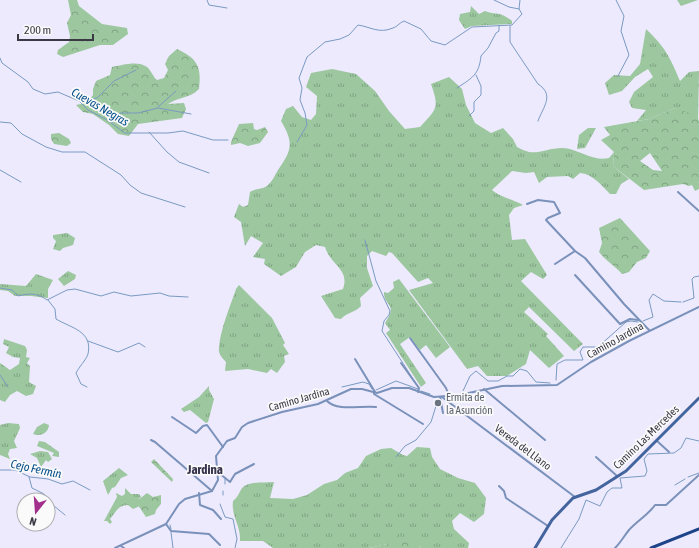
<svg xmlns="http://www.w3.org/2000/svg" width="699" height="548" viewBox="0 0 699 548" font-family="'Asap Condensed',sans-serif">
	<defs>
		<pattern id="grass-tufts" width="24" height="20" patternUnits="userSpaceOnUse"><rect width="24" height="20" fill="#9cc79f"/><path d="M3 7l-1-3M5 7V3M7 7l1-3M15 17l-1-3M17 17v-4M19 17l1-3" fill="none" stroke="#80a383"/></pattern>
		<pattern id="forest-crowns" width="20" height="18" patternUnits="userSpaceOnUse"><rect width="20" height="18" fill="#9cc79f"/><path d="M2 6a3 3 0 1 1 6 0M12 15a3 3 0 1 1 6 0" fill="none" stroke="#80a383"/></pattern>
	</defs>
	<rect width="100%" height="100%" fill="#edeafe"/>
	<g fill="url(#grass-tufts)">
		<polygon points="677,0 698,0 681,6"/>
		<path d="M471,6L479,14L485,11C497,16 498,10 512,21V24L472,26L465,29L459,20L460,14L470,12Z"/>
		<path d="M646,29C665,47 670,57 680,81L689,72L699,71L698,122L675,108L649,119L637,121L646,110L632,108L629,102L634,92L653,77L648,69L635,77L622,91L609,95L605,83L614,75L630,76L640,64Z"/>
		<path d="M332,69L356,74L375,91L389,111L405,129L420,127C436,109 440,109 431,84L449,77L462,89L466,105L475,123L491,133L503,128L513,139L517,147C521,149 525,151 529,152C541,154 555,145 570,149C584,153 594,161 609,158L614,152L613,166L629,179L621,184L616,194H610C602,186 593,174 580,173L573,179L568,176L547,177L539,183L534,172L526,173L512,171L492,190C498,196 514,200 523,205L514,208L509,215L512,240L525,239L547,275L543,279L531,272L521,281L583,344L574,351L529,307L524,312L548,334L546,336L564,356L549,368L530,350L526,364L507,376H487L478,366L467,369L409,290L433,283L428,278L418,282L392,253L389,252L386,256L372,251L367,256V268L373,286L360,298L361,306C355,313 347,312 341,319L335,318L321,296L343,289C350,269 331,266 325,247L316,245L305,252L296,267L281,276L264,264L265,259L253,257L263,243L251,236L245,246L241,222L234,217L239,204L243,207L248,205L250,192C255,188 261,190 267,186C272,182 275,175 278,170C292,150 294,143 281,121L286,109L293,106L302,117L311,120L316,114L317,96L306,87L311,73Z"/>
		<polygon points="588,128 596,128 585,148 577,149 579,135"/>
		<polygon points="67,233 75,238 73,245 63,248 60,251 53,249 56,241 53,238 53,235"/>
		<polygon points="68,271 76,275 75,279 64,286 58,279"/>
		<polygon points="36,274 53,280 48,289 48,298 31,296 15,296 8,291 0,290 0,284 26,286"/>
		<path d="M399,279L450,347L436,358L426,345L420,350L410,337L400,344L426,383L421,387L386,333L390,330L385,323C399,303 383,306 384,292L388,293L394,288L393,282Z"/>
		<path d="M239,285L272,318L285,343L283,345L289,354L284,356L285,362L277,373L271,369L267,373L248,369L225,371L226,362C222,358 218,354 219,348C220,330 230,307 236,289Z"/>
		<polygon points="4,339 25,346 27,350 26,357 30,358 27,363 30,366 29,382 36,386 33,394 26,396 17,391 10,395 5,402 0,400 0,363 10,370 19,364 20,358 13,357 6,353 9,347 3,344"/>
		<polygon points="209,386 209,390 214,399 208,422 206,423 190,410 184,412 181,409 199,397"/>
		<polygon points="8,423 19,424 20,428 14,441 17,448 10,449 8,454 10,459 0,455 0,425"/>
		<path d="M44,423L49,425C48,433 41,437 33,434L37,427Z"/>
		<polygon points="39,441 45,442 59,452 59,457 52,456 54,453 37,446"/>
		<path d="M417,447L430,448L432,457L440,469L458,478L475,483L486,498L484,514L474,522L460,513L452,521L454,529L469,543L468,548H421L420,546L388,544L369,548H273L263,541H240C241,525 231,517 233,501C238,497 239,493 242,488C249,481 264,483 274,482L270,498L293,499L307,495L324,484L337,480L345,473L358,468L366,456L381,449L391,448L403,455L407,456Z"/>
		<polygon points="40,451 48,452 52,459 48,462 46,460 41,467 37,458 30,454"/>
		<polygon points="119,468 128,475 121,478 115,487 112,488 108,495 103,481"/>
		<path d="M125,488L131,494H139L141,497L138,500L140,506L133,509L128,505C117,506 117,511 110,519L112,522L110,524L107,521H104L117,497L116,493L122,496L125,494Z"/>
	</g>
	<g fill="url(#forest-crowns)" fill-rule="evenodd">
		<polygon points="68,0 77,0 79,6 102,24 127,28 128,34 113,45 100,45 63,57 57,54 58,50 69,42 70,36 67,23 71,15"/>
		<path d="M177,49C197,58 202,67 199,89C189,99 180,96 168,104L184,103L186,109L182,118L138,124L129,136L118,134L109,125L93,114L83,112L76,105L86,103L93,95V89L96,81L110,75L112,67C122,65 138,60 147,67C151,70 153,77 157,80L164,78L168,70L165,64L169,56Z"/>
		<path d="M675,108L697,116L699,121V189L695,191L692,185L689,186L683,184L644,190L613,166L614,152L601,140L610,135L604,127L649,119ZM650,153L662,171L653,170L640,161Z"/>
		<polygon points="253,123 254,129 257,130 265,127 268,132 260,143 248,146 240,143 231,145 231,142 239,124"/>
		<polygon points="59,133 69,139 71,143 67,146 54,144 51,139 51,134"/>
		<path d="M620,218L650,251L646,258L637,262L629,272L622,274C614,265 607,262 599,252L602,243L599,228Z"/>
		<polygon points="154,459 173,479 172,482 151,462"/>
		<polygon points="147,493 153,497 161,495 161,504 156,510 155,514 146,517 138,505 138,500"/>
		<polygon points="397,536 414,539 421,548 369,548 388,544"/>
	</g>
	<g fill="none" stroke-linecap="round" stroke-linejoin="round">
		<g stroke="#799ac1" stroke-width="1">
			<polyline points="207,0 209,5 227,8"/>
			<polyline points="494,0 509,7 519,9"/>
			<polyline points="616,0 624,16 621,31 629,55 618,76"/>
			<path d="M510,26V42L538,84C555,95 543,107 538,121"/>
			<polyline points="0,58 2,63 28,82 33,89 45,94 58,92 79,101 88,110 107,120 125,133 168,133 183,131 213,140 228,140"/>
			<path d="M457,88C472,78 479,75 481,56L488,48L496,33L499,31V26"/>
			<polyline points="80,101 97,98 114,81 136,70"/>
			<polyline points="158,107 176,91"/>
			<polyline points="469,116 474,111 474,102 481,95 481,86 476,75"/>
			<polyline points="0,122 11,123 22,134 46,147 62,152 85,152 121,175 130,185 141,193 185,207"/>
			<polyline points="112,123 120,113 138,113 158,108 191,114"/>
			<polyline points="149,132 167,152 179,162 209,173"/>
			<path d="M297,142L307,125L305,113L300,100L302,88L299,78L307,57L325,42L340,39L349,35L358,25C371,27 379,34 393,28C397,27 399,23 404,21L421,29L431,41L445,45L472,27L512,25L522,14L519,9L520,0"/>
			<polyline points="0,170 21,182"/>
			<polyline points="365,240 376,281 390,311 389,315 384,321 382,331 417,385"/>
			<path d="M0,288L12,290L18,296C29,293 38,293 47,300L67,290L75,289L101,296L114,292L131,296L160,293L169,296L188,297"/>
			<path d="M48,300L55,309L56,319C71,328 93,331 88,354C86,360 79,367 76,373L81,384L87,387"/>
			<polyline points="683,302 694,298 692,279 694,277 699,276"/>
			<polyline points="643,321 653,317 649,300 653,294 664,301 681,302"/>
			<polyline points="88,341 118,352 139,343 145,347"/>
			<polyline points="0,375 8,387"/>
			<polyline points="556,380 557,364 565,360 583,360 580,352 583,347 598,347 626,322 631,321 638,322"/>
			<polyline points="342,387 363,382 369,384 372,389"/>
			<polyline points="376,390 396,381 418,389"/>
			<polyline points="421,391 430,394"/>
			<polyline points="463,391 470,376 476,371 488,381 498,381 507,376 513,376 520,369 527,371 536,382 550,383"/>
			<polyline points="396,457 405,446 416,440 431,422 436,406"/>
			<polyline points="0,470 15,470 30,477 48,479 62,484 73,481 90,490"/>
			<polyline points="29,477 32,488 44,494 47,500"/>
			<polyline points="688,477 699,473"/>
			<polyline points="225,479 225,484"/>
			<polyline points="675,485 685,479"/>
			<polyline points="223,495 223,491"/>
			<polyline points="48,501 65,515"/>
			<polyline points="220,504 225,517 233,519 237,539 235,548"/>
			<polyline points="170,525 171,529"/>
			<polyline points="171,532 173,548"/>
			<polyline points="561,548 579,519 586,500 600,506 607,492 612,488 622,488 620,478 645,476 647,471 644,459 648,454 674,453 681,448 686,438 699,441"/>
		</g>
		<g stroke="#7a91ba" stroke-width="2">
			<polyline points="678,192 699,211"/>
			<polyline points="527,204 538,200 554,202 560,213 548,218 546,220 575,251 585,258 624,304 649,330"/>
			<polyline points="555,264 575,251"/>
			<polyline points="575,275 620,324 630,319 638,320"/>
			<polyline points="410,338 446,388 449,396"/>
			<polyline points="355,359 375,392"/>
			<polyline points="401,363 419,388 418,392"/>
			<polyline points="484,389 545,440"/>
			<polyline points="374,391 374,394 423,424"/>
			<polyline points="440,397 443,413"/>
			<polyline points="442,397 575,497"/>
			<path d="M327,401C338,412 362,405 376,407"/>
			<polyline points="172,417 196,433 203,426 207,425 223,447"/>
			<polyline points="151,440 155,442 212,491"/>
			<polyline points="657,441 669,452"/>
			<polyline points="596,457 617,476"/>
			<polyline points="219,473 230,482 235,474 254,464"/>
			<polyline points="499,486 504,491 506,498 548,526"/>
			<polyline points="199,493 200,505 213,510 221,519"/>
			<polyline points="166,524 171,531 209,534 220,545"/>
			<polyline points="121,546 124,548"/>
			<polyline points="115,548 166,524 179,504 185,499 212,491 218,480 216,456 227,441 235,438 242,427 248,423 282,412 318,404 351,389 362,389 377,393 392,388 409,388 434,397 459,395 502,386 557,385 591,362 629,341 699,307"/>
			<path d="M615,548C621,542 624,536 629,530C637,521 648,515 655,505H666L699,475"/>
		</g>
		<polyline stroke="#44649e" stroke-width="3" points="535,548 552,520 573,498 596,490 626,471 699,398"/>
		<polyline stroke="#1d4389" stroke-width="3" points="651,548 699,529"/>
	</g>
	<circle fill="#6b7280" stroke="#fafafa" stroke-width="1.5" cx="438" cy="403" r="4"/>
	<g text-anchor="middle" stroke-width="3.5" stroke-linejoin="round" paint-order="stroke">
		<g font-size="11" fill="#3b3945" stroke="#fafafa">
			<text transform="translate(615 340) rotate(-29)" y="4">Camino Jardina</text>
			<text transform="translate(299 399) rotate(-16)" y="4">Camino Jardina</text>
			<text transform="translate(646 437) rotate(-44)" y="4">Camino Las Mercedes</text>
			<text transform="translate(523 447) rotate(37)" y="4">Vereda del Llano</text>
		</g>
		<g font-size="11" fill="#5b616d" stroke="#fafafa" text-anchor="start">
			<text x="446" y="401">Ermita de<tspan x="446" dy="13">la Asunción</tspan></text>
		</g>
		<g font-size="12" font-style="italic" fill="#054f8a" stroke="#fafafa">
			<text transform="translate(100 107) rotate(30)" y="4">Cuevas Negras</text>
			<text transform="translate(36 469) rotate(12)" y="4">Cejo Fermín</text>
		</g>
		<g font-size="13" font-weight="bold" fill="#39344d" stroke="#fafafa">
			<text x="205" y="474">Jardina</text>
		</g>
	</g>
	<g transform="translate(36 512) rotate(197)"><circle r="19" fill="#fafafa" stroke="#aeadb2"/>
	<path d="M0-3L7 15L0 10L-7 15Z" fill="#a22f8b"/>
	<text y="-6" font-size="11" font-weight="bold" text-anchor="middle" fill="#3b3945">N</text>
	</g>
	<path d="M18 34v6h75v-6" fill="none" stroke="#3b3945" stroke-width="2"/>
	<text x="24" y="34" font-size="12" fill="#3b3945" stroke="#fafafa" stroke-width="3" paint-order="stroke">200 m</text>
</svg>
